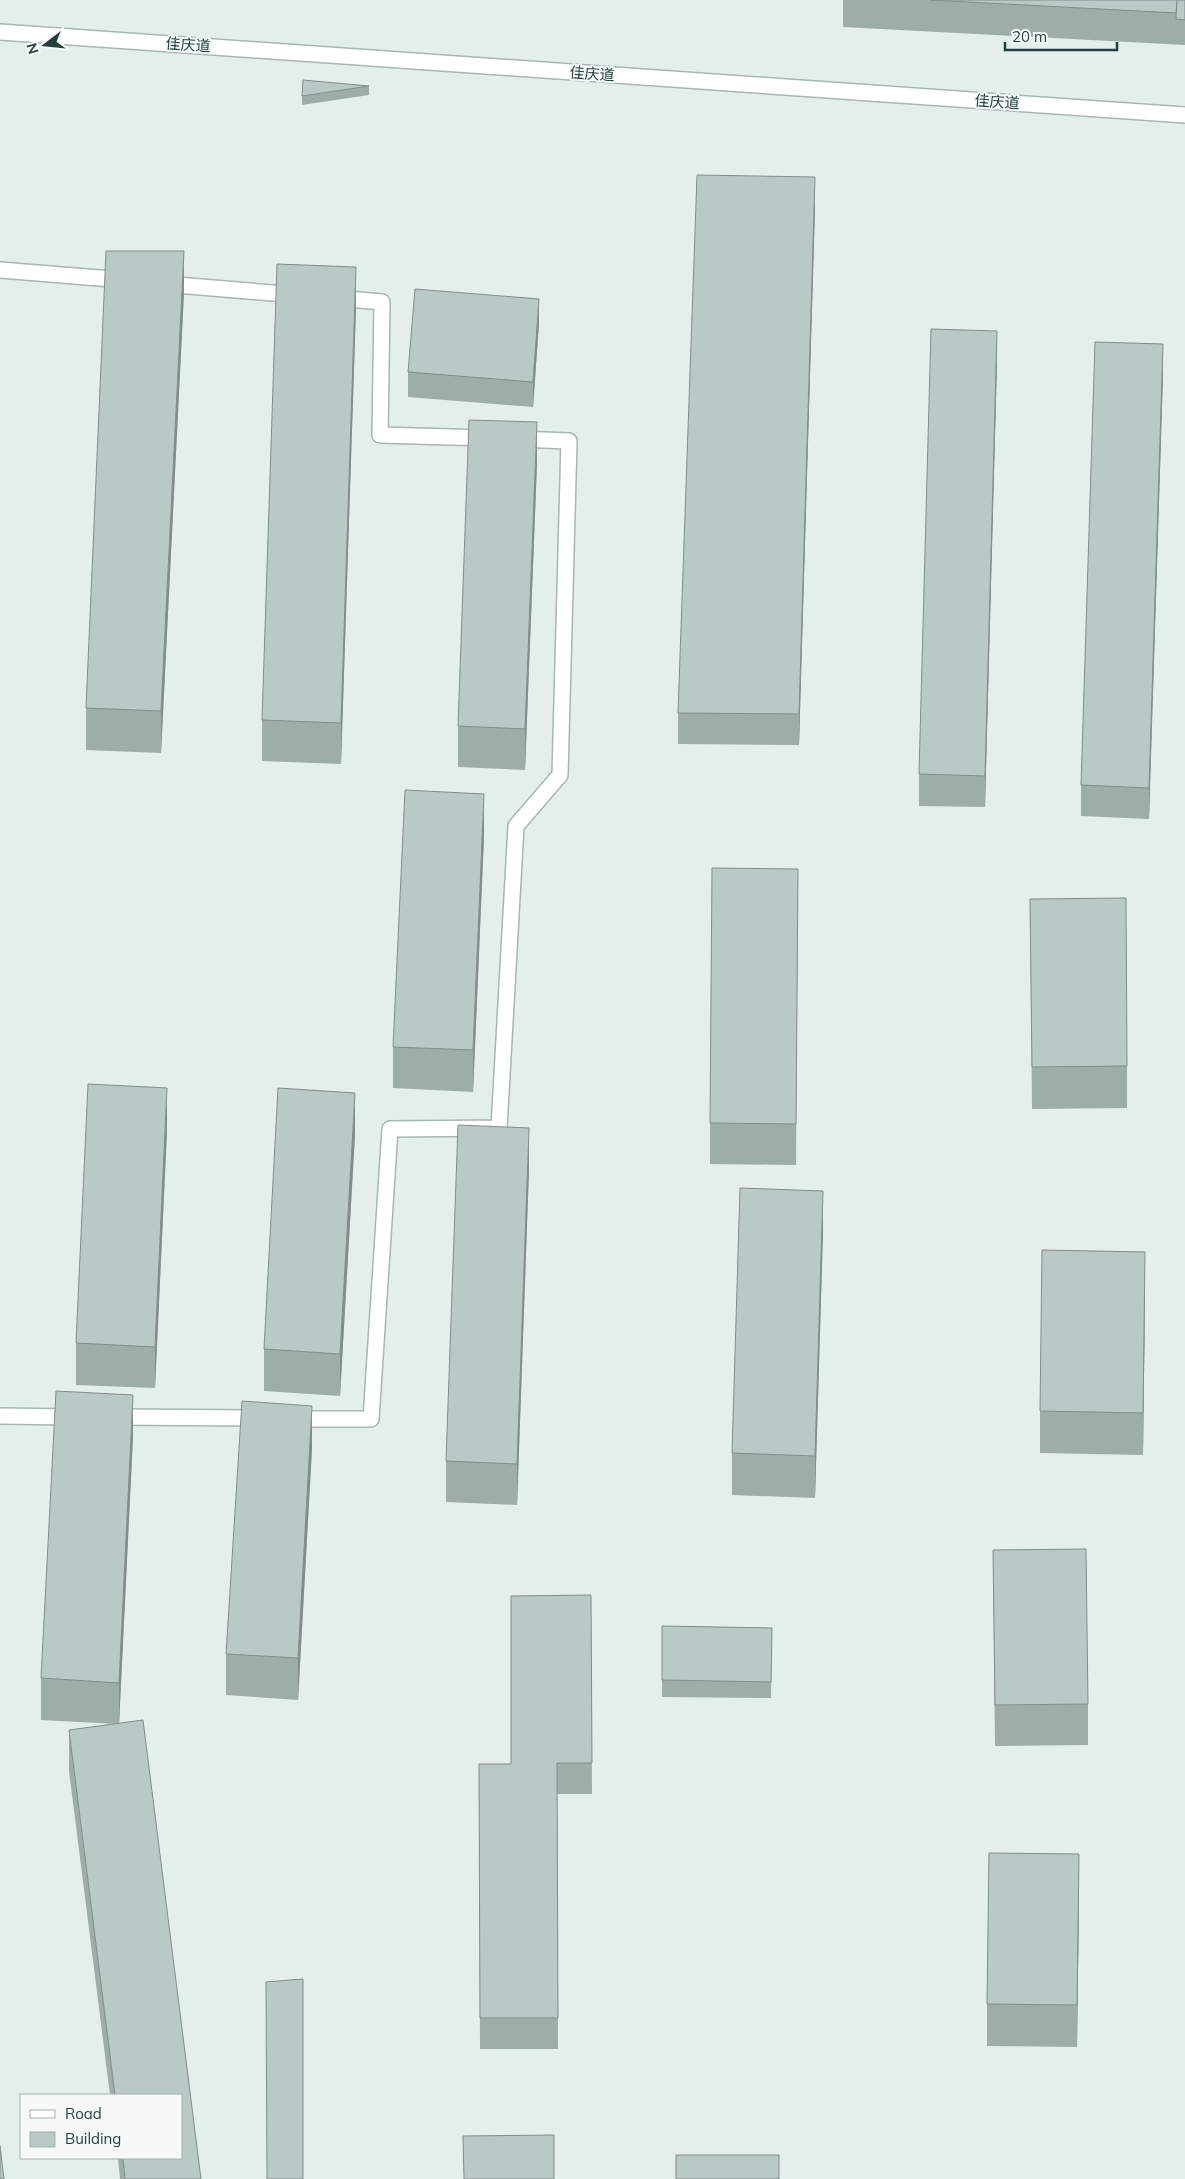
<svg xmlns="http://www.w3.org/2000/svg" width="1185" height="2179" viewBox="0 0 1185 2179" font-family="Mulish,'Noto Sans SC',sans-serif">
	<rect width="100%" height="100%" fill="#e4eeeb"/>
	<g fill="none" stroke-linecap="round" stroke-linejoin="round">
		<defs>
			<g id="minor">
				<polyline points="0,32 1185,115"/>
				<polyline points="0,270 124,280"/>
				<polyline points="165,284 296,295"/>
				<polyline points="336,298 382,302 380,435 488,438"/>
				<polyline points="0,1416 73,1417"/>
				<polyline points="114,1417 261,1418"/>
				<polyline points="291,1419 371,1419 390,1129 499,1128 516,826 560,775 569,441 519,439"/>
			</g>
		</defs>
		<use href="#minor" stroke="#a6b7b4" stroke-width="18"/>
		<use href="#minor" stroke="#fff" stroke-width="15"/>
	</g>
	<g fill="#9fada9">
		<polygon points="843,0 1185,0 1185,45 843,27"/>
		<polygon points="369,86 369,95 302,105 302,96"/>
		<polygon points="815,208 799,745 678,744 678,713"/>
		<polygon points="184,292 161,753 86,750 86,708"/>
		<polygon points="356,308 341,764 262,761 262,720"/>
		<polygon points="539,323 533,407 408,397 408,372"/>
		<polygon points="997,362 985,807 919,806 919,774"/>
		<polygon points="1163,375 1149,819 1081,816 1081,785"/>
		<polygon points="537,463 525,770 458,767 458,726"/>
		<polygon points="484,836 473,1092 393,1088 393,1047"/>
		<polygon points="798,869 796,1165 710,1164 710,1123"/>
		<polygon points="1030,899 1127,1066 1127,1108 1032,1109"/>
		<polygon points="167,1130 155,1388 76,1385 76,1343"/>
		<polygon points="355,1134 340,1396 264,1391 264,1349"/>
		<polygon points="529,1169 517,1505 446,1502 446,1461"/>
		<polygon points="823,1232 815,1498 732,1495 732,1453"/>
		<polygon points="1145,1293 1143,1455 1040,1453 1040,1411"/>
		<polygon points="133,1436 119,1724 201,2179 120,2179 118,2158 181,2158 181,2095 110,2095 69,1771 69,1730 116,1724 41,1720 41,1678"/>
		<polygon points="312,1448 298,1700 226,1695 226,1654"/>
		<polygon points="993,1550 1088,1704 1088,1745 995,1746"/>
		<polygon points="591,1595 592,1794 557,1794 558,2049 480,2049 479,1764 511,1764"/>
		<polygon points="662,1626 772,1628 771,1698 662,1697"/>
		<polygon points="1079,1895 1077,2047 987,2046 987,2004"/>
	</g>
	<g fill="#828d8a">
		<polygon points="815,177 815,208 799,745 799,714"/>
		<polygon points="184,251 184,292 161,753 161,711"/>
		<polygon points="356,267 356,308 341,764 341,723"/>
		<polygon points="539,299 539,323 533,407 533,382"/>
		<polygon points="997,331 997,362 985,807 985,776"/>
		<polygon points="1163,344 1163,375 1149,819 1149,788"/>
		<polygon points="537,422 537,463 525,770 525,729"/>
		<polygon points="484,794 484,836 473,1092 473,1050"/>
		<polygon points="167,1088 167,1130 155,1388 155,1347"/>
		<polygon points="355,1093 355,1134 340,1396 340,1354"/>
		<polygon points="529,1128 529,1169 517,1505 517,1464"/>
		<polygon points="823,1191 823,1232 815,1498 815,1456"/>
		<polygon points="1145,1252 1145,1293 1143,1455 1143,1413"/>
		<polygon points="133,1395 133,1436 119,1724 119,1683"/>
		<polygon points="312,1406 312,1448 298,1700 298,1658"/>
		<polygon points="1079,1854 1079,1895 1077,2047 1077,2005"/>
	</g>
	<g fill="#b9c9c5" stroke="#828d8a">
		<polygon points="930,0 1177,0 1176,13"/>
		<polygon points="1177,0 1185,0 1185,20 1176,19"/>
		<polygon points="303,80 369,86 302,96"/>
		<polygon points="697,175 815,177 799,714 678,713"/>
		<polygon points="106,251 184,251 161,711 86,708"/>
		<polygon points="277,264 356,267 341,723 262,720"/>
		<polygon points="415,289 539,299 533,382 408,372"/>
		<polygon points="931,329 997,331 985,776 919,774"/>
		<polygon points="1095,342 1163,344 1149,788 1081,785"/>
		<polygon points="469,420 537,422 525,729 458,726"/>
		<polygon points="405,790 484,794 473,1050 393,1047"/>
		<polygon points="712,868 798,869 796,1124 710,1123"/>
		<polygon points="1126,898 1127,1066 1032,1067 1030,899"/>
		<polygon points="88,1084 167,1088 155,1347 76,1343"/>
		<polygon points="278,1088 355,1093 340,1354 264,1349"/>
		<polygon points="458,1125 529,1128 517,1464 446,1461"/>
		<polygon points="740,1188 823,1191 815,1456 732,1453"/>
		<polygon points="1042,1250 1145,1252 1143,1413 1040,1411"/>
		<polygon points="56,1391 133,1395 119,1683 41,1678"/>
		<polygon points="242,1401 312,1406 298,1658 226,1654"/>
		<polygon points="1086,1549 1088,1704 995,1705 993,1550"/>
		<polygon points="591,1595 592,1763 557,1763 558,2018 480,2018 479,1764 511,1764 511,1596"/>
		<polygon points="662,1626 772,1628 771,1682 662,1680"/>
		<polygon points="143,1720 201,2179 125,2179 123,2158 181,2158 181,2095 115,2095 69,1730"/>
		<polygon points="989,1853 1079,1854 1077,2005 987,2004"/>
		<polygon points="303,1979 303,2179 267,2179 266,1982"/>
		<polygon points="554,2135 554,2179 464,2179 463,2136"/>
		<polygon points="0,2146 4,2179 0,2179"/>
		<rect x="676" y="2155" width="103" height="24"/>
	</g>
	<g text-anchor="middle" stroke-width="4" stroke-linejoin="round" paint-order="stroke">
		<g font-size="15" fill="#22413e" stroke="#f5faf9">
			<text transform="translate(188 45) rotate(4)" y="5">佳庆道</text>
			<text transform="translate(592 74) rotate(4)" y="5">佳庆道</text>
			<text transform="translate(997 102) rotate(4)" y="5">佳庆道</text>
		</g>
	</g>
	<rect x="20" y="2094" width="162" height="65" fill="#f5faf9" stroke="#a1b0ae"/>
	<rect x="30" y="2110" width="25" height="8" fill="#ffffff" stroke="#a1b0ae"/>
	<text x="65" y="2119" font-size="15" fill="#22413e">Road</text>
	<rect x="30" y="2132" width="25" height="15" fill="#b9c9c5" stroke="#a1b0ae"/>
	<text x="65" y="2144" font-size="15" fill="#22413e">Building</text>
	<g transform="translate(45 45) rotate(254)" stroke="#f5faf9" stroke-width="4" paint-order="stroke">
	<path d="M0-4L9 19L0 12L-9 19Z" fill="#22413e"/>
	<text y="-8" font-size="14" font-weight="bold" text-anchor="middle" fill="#22413e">N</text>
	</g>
	<path d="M1005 42v8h112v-8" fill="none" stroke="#22413e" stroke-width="2.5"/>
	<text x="1012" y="42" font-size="15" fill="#22413e" stroke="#f5faf9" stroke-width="4" paint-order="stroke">20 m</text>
</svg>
